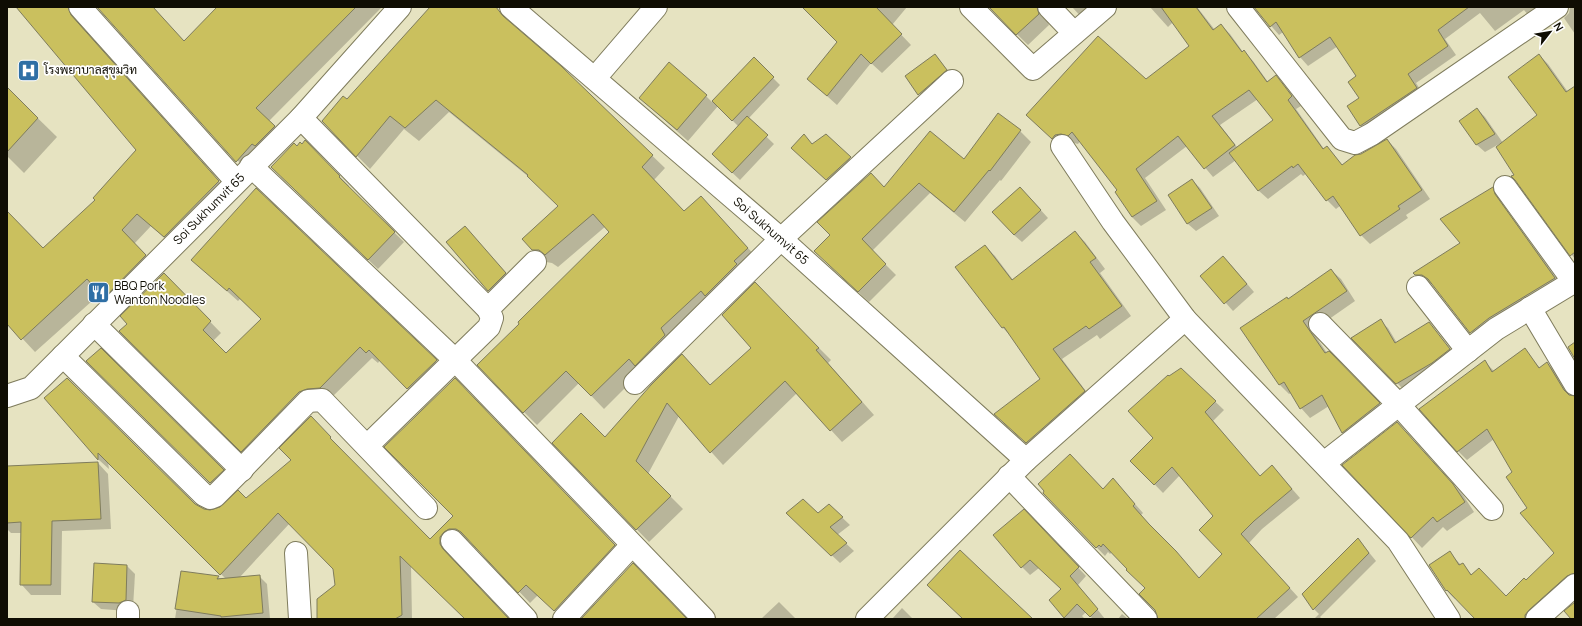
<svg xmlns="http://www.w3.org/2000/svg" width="1582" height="626" viewBox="0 0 1582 626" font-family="Manrope,Sarabun,sans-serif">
	<rect width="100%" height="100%" fill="#e6e3c1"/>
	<g fill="#0003" fill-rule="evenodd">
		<polygon points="18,7 153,7 184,42 218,7 382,7 269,121 288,140 250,174 101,10 98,8 91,8 81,24 84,30 231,195 178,250 151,226 134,244 159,269 118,310 101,293 35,352 7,322 7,212 43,249 97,200 138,150"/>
		<polygon points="431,7 495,7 514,27 560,67 665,168 654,180 685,213 701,198 761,262 642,371 604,409 579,383 537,425 524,412 520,324 610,232 606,226 558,267 552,263 546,262 533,249 560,206 530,178 449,112 419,141 404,129 370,169 323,121 347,100"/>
		<polygon points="803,7 907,7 892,25 911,45 882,73 871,63 837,105 808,79 839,42"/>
		<polygon points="989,7 1055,7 1048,15 1048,22 1049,25 1028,45"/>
		<polygon points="1072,7 1101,7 1085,21"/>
		<path d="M1150,7H1197L1215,30L1221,25L1230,34L1243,52H1244L1253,61L1268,82L1275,76L1284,85L1301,106L1296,109L1324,149L1327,147L1343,166L1387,140L1396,149L1430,199L1406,215L1408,218L1370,244L1361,235L1341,205L1336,209L1327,200L1307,173L1303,176L1301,174L1268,199L1259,191L1236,160L1213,177L1187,146L1145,178L1166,210L1141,226L1132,217L1118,190L1080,141L1078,144L1070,142L1062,147L1036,124L1146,80L1190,47L1173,22L1168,27ZM1258,99L1274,120L1237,147L1220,125Z"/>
		<polygon points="1255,7 1556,7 1534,22 1524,10 1495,31 1480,13 1445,39 1456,55 1416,83 1425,97 1369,134 1361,126 1348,106 1360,98 1358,76 1338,46 1308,66 1300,57 1283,32 1279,35"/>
		<polygon points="1570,7 1575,7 1575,34 1564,18 1569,13"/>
		<polygon points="935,55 954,78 927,102 906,77"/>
		<polygon points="1539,55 1548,64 1568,92 1575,96 1575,259 1518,182 1501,143 1485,152 1477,145 1460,121 1477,109 1485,117 1503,143 1539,115"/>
		<polygon points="754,59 780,85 748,119 774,144 740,180 721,162 739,127 718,106 688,141 640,98 706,96 712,102"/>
		<polygon points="7,88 57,137 24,173 7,156"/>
		<polygon points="1020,131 1031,142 1001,181 1000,180 965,222 930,193 872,251 896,275 869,302 826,262 884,189 964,160"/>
		<polygon points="804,136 813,145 825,136 858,166 835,187 800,155"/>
		<polygon points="306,142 349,186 348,187 404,242 378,269 281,177 297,147 302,146"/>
		<polygon points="1192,180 1200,188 1219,216 1196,231 1188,224 1170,196"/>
		<polygon points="256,189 447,372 419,400 380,360 378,363 372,358 331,398 319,399 253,462 120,331 129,324 164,274 221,333 213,341 226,354 262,319 240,299 238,301 192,260"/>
		<polygon points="1493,189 1500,196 1502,203 1562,286 1478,340 1432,284 1423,282 1415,275 1461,244"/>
		<polygon points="1028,196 1048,218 1022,242 1014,235"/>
		<polygon points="1075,232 1085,242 1105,269 1100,273 1131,316 1100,339 1097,335 1062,359 1094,402 1037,453 1005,424 1042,379 1013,338 1003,328 957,267 985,246 995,256 1013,280"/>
		<polygon points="472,235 513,281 496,298 447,242"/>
		<polygon points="1231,265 1254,292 1233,311 1202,276"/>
		<polygon points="1331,270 1341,279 1355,301 1312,331 1327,353 1329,352 1388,413 1352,442 1343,433 1329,406 1310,418 1301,408 1291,393 1289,394 1280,385 1242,328 1289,300"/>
		<polygon points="755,284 831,360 828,363 874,415 842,442 797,393 723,465 679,416 648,474 683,509 649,542 553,443 605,438 652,385 710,386 753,348"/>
		<polygon points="1380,321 1388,328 1397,343 1429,323 1457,357 1405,391 1352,338"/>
		<polygon points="101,349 233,481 221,493 87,361"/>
		<polygon points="1524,349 1540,368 1547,363 1556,372 1570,396 1575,397 1575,585 1537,619 1477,619 1457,599 1455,599 1447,591 1430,565 1450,553 1461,565 1462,564 1472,575 1506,597 1526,581 1556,553 1529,508 1514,472 1494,439 1467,460 1458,451 1484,361 1494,371"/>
		<polygon points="1181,369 1224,410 1213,421 1260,477 1272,466 1300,498 1262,529 1249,543 1298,597 1274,619 1159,619 1146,588 1112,552 1110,554 1108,552 1105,556 1044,493 1121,488 1143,513 1141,515 1158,534 1200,579 1223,554 1215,516 1180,475 1163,493 1132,461 1155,438 1169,377"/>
		<polygon points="466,390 626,556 563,619 538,595 530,603 472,542 467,540 460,540 451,549 451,556 454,562 508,619 466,619 411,565 412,619 318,619 336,586 334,568 290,523 239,578 259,576 267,584 270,619 175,619 182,572 226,579 108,462 109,469 99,460 45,398 195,505 209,511 246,500 292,460 311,418 341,449 340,450 430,541 454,516"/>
		<polygon points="1397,423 1463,495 1474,512 1447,531 1443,527 1422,548 1344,465"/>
		<polygon points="98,463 108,474 111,529 62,531 61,595 31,595 21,584 22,533 11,533 7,529 7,467"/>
		<polygon points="829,505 850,525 837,535 854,551 840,563 787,513 818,514"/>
		<polygon points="1032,519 1086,576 1078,585 1105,619 1093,619 1086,612 1082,616 1085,619 1066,619 1051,600 1062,589 1039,568 1030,575 1022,567"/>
		<polygon points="1358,539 1376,561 1320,617 1322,619 1314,619 1319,614 1314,609"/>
		<polygon points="95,564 127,566 135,574 133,608 127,611 101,609 93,602"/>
		<polygon points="779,602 796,619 761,619"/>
		<polygon points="902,608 913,619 892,619"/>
		<polygon points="1122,614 1128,619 1118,619"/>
	</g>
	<g fill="#cac05e" stroke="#7f7c5d">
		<polygon points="16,7 68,7 71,15 219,181 164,237 137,214 122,230 146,255 104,298 87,279 21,340 7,324 7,211 43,248 95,200 93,198 136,150"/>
		<polygon points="97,7 153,7 184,41 217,7 356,7 256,108 275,126 255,146 252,144 236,162"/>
		<polygon points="430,7 496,7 503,16 561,66 653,155 642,167 684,211 701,196 748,248 734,261 737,264 705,296 701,291 661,328 665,335 635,366 629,359 591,396 566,371 523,413 477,365 519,324 518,322 609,232 593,214 545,255 539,250 532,250 522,239 558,206 527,176 528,175 436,100 405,128 390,116 356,157 322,121 343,96 347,99"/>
		<polygon points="802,7 876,7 902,34 871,64 861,54 827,96 807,79 837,42"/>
		<polygon points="989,7 1037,7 1039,14 1016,35"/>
		<polygon points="1161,7 1196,7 1213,30 1221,24 1242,52 1244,50 1267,82 1276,75 1292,96 1288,100 1323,149 1327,146 1342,165 1355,155 1361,154 1387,139 1422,190 1398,206 1400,209 1360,236 1333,196 1326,201 1298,164 1293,168 1292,166 1258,191 1229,153 1273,120 1249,90 1212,116 1235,145 1204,169 1178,136 1136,169 1157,201 1132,217 1115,192 1117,190 1072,132 1068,136 1061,134 1055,135 1052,139 1026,115 1098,36 1146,79 1189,46"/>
		<polygon points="1254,7 1469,7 1438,30 1448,46 1408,74 1417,88 1360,126 1347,106 1359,98 1348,82 1356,76 1330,37 1299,58 1276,22 1270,27"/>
		<polygon points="935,54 947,70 918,95 905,76"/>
		<polygon points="1539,54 1566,92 1575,86 1575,252 1570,256 1515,180 1511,176 1514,175 1496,147 1537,115 1508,77"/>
		<polygon points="754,57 774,77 732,121 712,101"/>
		<polygon points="669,62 707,95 677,130 639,98"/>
		<polygon points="7,87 38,118 7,152"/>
		<polygon points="1477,108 1495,134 1476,145 1459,121"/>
		<polygon points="998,113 1021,130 990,171 989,170 954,212 919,183 862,239 886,264 858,292 814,251 830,235 817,222 871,173 884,187 930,131 964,159"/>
		<polygon points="747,116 768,135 732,173 712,154"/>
		<polygon points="804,134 812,144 826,134 851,157 826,180 791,148"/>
		<polygon points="305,140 340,176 339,177 395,232 368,260 271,167 294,143 297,146 300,142 302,144"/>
		<polygon points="1192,179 1212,208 1187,224 1168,195"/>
		<polygon points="1020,187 1041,210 1014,235 992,212"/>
		<polygon points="1493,187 1495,194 1555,278 1489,318 1470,333 1428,279 1422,275 1415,275 1413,273 1460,243 1440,219"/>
		<polygon points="256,188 437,360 407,389 369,350 366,353 360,347 320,388 307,389 299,392 241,452 119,331 127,324 120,316 164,273 211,321 203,330 226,353 261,319 229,288 227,291 191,260"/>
		<polygon points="465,226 506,273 488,291 446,242"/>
		<polygon points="1075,231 1096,258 1090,262 1122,306 1089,329 1086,326 1053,349 1085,391 1026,443 994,414 1040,379 1004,327 1002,328 955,267 985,245 1012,280"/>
		<polygon points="1223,256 1247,284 1224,304 1200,276"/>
		<polygon points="1331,269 1347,291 1303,321 1325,353 1329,351 1380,403 1342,433 1322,395 1300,409 1284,382 1279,385 1240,328 1287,297 1288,299"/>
		<polygon points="755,282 819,348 816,350 862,402 830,431 785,381 710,453 667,403 636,461 671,496 636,530 552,443 581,413 605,437 651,385 682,354 710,385 751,348 722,315"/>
		<polygon points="1381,319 1395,343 1429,322 1450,349 1432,363 1396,384 1351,338"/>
		<polygon points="1575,342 1575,359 1568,347"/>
		<polygon points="101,348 224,470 210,483 86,361"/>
		<polygon points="1525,348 1539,368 1547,362 1564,390 1569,395 1575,396 1575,573 1567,576 1529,610 1525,615 1525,619 1475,619 1447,590 1446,591 1429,565 1450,551 1459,565 1463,563 1471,575 1479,568 1506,596 1524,578 1526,580 1554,553 1520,513 1527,508 1506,477 1512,472 1487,429 1457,452 1419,409 1485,360 1492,372"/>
		<polygon points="1181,368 1216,401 1205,412 1260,476 1272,465 1292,489 1254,521 1241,534 1290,588 1256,619 1158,619 1155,610 1139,594 1145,588 1126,570 1127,569 1103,544 1101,547 1099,545 1096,548 1043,493 1044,491 1038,484 1070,454 1103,489 1113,478 1135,504 1133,506 1149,524 1176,551 1199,578 1222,554 1199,530 1213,516 1172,467 1154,485 1130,461 1153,438 1128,411 1168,375 1169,376"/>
		<polygon points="67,378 195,504 204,509 210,510 220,507 238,490 246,498 291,460 279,448 311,416 331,437 330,438 430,539 453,516 384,447 455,378 615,545 554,611 526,585 518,593 461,532 456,529 449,529 444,532 440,537 440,544 443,549 509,619 465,619 400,556 402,615 395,619 317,619 317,599 335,585 333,569 278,513 220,575 98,453 98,460 44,398"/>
		<polygon points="1397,422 1453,484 1465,502 1437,522 1433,517 1411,538 1342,465"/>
		<polygon points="98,462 101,519 52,521 51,585 20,585 21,522 7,523 7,466"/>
		<polygon points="803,499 818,513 829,504 843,517 830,527 847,543 831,556 786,513"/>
		<polygon points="1024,509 1079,567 1070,576 1098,609 1090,617 1077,604 1064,618 1049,600 1061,589 1030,560 1021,568 993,535"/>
		<polygon points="1358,538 1369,553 1313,610 1302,594"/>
		<polygon points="960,550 999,587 1033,619 963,619 927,585"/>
		<polygon points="94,563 127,565 126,600 119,603 92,602"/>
		<polygon points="633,563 687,619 581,619"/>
		<polygon points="181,571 219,576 217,579 260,575 263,613 221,617 221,616 175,609"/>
		<polygon points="1575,602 1575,619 1571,619 1564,611"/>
	</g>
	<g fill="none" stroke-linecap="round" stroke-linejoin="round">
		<defs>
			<g id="street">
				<polyline points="80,7 236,181"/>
				<polyline points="511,7 781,239 1026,460"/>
				<polyline points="971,7 1033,69 1105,7"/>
				<polyline points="1049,7 1074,33"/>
				<polyline points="1238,7 1342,139 1355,143 1372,134 1557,7"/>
				<polyline points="595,78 656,7"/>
				<polyline points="301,118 488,309 492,318 489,327 367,446"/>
				<polyline points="1062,146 1113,222 1185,319 1398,541 1449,619"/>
				<polyline points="251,166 455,360 704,619"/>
				<polyline points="1505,187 1574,282"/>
				<polyline points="1418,287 1468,351"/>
				<polyline points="1530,308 1575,384"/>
				<polyline points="488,309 535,262"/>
				<polyline points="94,324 242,470"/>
				<polyline points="1320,324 1399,405 1492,509"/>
				<polyline points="63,356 204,495 210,498 215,496 235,476 308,401 322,400 426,508"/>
				<polyline points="635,383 781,239 952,81"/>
				<polyline points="7,396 31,388 301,118 400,7"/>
				<polyline points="1324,463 1496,329 1575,281"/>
				<polyline points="1009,476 1146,619"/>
				<polyline points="452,541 526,619"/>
				<polyline points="296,553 300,619"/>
				<polyline points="128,619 128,612"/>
				<polyline points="564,619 632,545"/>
				<polyline points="867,619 1026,460 1185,319"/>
				<polyline points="1537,619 1575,585"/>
			</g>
		</defs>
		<use href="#street" stroke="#7f7c5d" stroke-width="24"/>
		<use href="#street" stroke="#fff" stroke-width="22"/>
	</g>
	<defs>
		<symbol id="hospital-square" viewBox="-11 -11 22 22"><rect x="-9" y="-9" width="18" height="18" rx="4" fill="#2f6fa5" stroke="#fff"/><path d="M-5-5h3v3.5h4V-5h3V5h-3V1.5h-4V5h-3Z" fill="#fff"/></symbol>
		<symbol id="restaurant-square" viewBox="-11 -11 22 22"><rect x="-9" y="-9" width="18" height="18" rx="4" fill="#2f6fa5" stroke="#fff"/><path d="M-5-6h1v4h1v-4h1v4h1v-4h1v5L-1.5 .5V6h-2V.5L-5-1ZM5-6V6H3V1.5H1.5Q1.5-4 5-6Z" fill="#fff"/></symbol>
	</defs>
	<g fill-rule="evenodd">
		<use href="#hospital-square" x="16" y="58" width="25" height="25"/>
		<use href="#restaurant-square" x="86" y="280" width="25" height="25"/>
	</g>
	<g text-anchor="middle" stroke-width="3.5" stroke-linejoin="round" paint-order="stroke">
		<g font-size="12" fill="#0f0d03" stroke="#fff" text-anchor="start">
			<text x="44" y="74">โรงพยาบาลสุขุมวิท</text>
			<text x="114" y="290">BBQ Pork<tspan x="114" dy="14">Wanton Noodles</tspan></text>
		</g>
		<g font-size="12" fill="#0f0d03" stroke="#fff">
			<text transform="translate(209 209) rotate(-45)" y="4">Soi Sukhumvit 65</text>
			<text transform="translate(771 231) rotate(41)" y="4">Soi Sukhumvit 65</text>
		</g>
	</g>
	<rect width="1582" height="626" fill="none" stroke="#0f0d03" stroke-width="16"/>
	<g transform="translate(1550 32) rotate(59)" stroke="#ffffff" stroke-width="3" paint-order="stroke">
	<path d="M0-3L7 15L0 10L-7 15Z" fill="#0f0d03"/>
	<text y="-6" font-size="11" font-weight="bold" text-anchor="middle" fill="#0f0d03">N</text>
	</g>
</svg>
